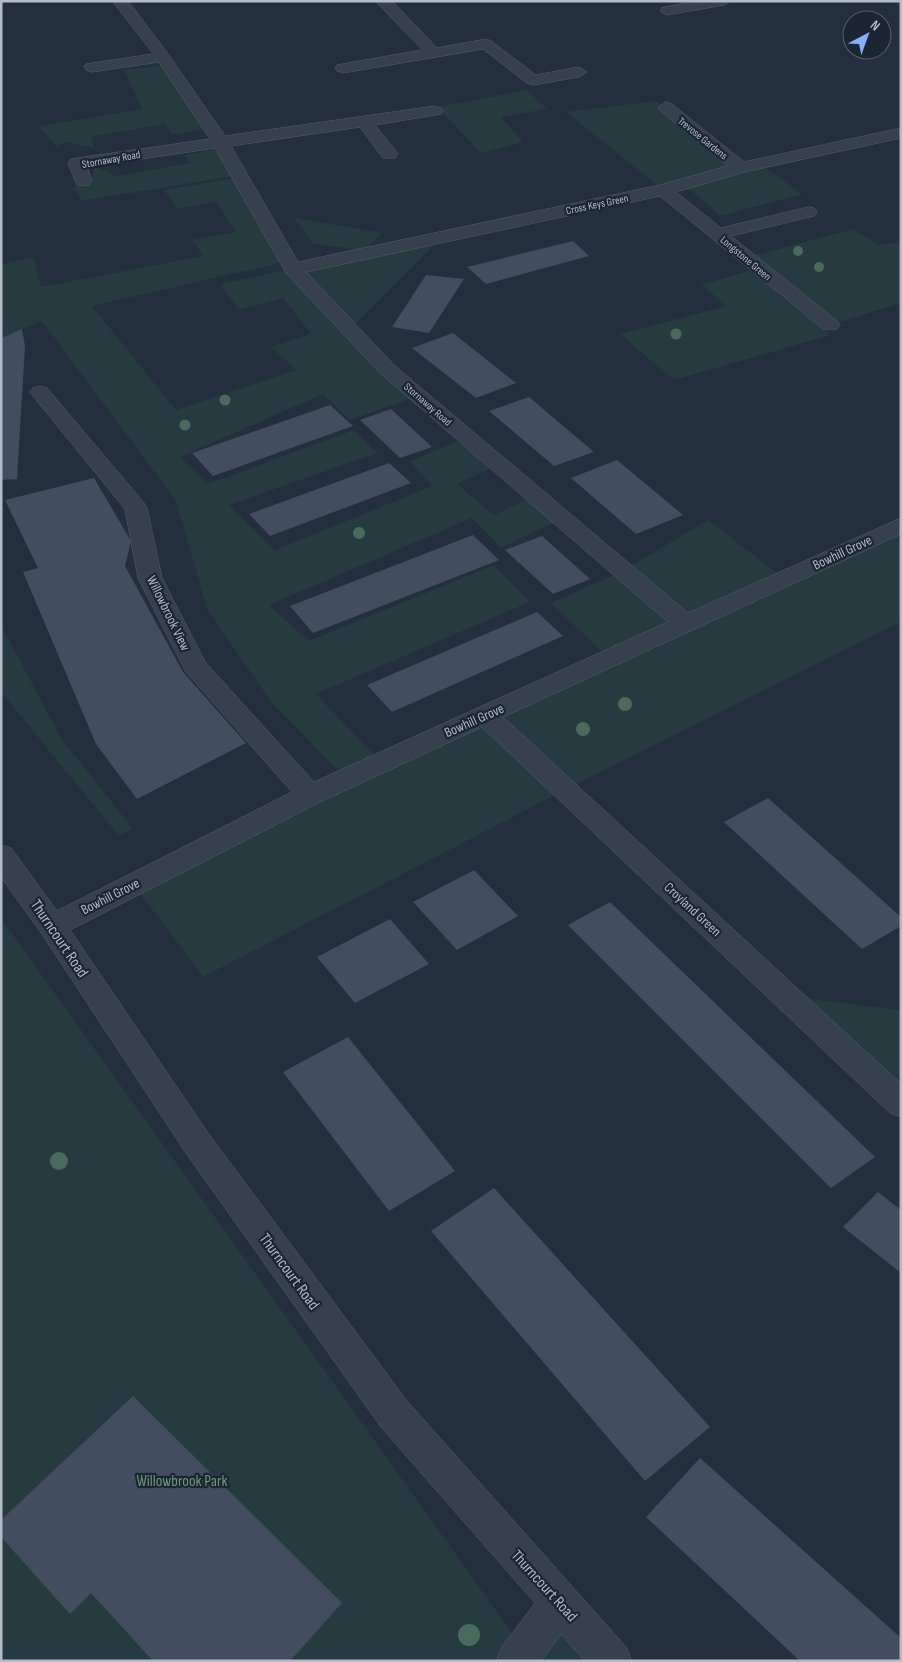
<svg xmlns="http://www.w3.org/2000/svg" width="902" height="1662" viewBox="0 0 902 1662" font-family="'Sofia Sans Condensed',sans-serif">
	<rect width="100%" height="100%" fill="#232e3e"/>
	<g fill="#253b3f">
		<polygon points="168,65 211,128 172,135 165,124 91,137 95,148 67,142 56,146 39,126 142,109 124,70"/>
		<polygon points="527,90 547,109 501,117 523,142 481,153 437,107"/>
		<polygon points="656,101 741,168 760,164 802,194 721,216 683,184 663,190 566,112"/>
		<polygon points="224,148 240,175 82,201 73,187 92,183 94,166 116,176 190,163 185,155"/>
		<polygon points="241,177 284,262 92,306 176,410 296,370 271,347 311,334 283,298 239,310 220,284 442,237 351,328 418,396 350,420 323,394 180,457 208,484 354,430 377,453 229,505 275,550 432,486 409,461 468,438 499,465 457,484 494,515 535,495 562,518 501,548 472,518 269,605 309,641 494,565 530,602 316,694 381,762 346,778 271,702 207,609 176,501 42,321 1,338 1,264 34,257 41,287 203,256 192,240 236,232 216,202 178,209 164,190"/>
		<polygon points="294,218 383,233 363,251 312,243"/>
		<polygon points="853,229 879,245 901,242 901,303 830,325 785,290 776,293 831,335 674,380 620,334 726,306 702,285 757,268 745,258"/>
		<polygon points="708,520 785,579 901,526 901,622 565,790 203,977 133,884 608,658 551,603 624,570"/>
		<polygon points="1,625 61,738 133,829 119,836 1,692"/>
		<polygon points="1,918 532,1661 1,1661"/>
		<polygon points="786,996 901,1010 901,1095"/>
		<polygon points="560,1603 613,1661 536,1661"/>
	</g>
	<g fill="#424d60">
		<polygon points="573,241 589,256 486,284 467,267"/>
		<polygon points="426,275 464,279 429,333 392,327"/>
		<polygon points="22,329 25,346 17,479 1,480 1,338"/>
		<polygon points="453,333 516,383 476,398 412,348"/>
		<polygon points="529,397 594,452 554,466 489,411"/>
		<polygon points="330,405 353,426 213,476 192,453"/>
		<polygon points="391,409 432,447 400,458 360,420"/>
		<polygon points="617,460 683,515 636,534 571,478"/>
		<polygon points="389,463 411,483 270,536 249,514"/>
		<polygon points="94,478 131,541 125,566 183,672 246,743 137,799 96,744 23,572 38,568 5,500"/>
		<polygon points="473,535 499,560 313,633 290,606"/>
		<polygon points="542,536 590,579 553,594 505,550"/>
		<polygon points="537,612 563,636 392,712 367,685"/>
		<polygon points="768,798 901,917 901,926 862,949 724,822"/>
		<polygon points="474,870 518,916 457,950 413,902"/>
		<polygon points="610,902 875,1157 831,1188 568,925"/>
		<polygon points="390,919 429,964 355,1003 317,957"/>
		<polygon points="348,1037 455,1171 389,1211 283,1072"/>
		<polygon points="494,1188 710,1427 645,1481 431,1231"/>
		<polygon points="878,1192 901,1210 901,1273 843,1227"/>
		<polygon points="133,1396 342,1603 290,1661 153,1661 91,1593 70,1614 1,1537 1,1520"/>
		<polygon points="700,1458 901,1638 901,1661 800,1661 646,1517"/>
	</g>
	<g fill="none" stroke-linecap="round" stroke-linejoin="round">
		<defs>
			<g id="minor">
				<polygon points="113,1 128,1 168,54 225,136 435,106 441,108 443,111 441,114 375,125 398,154 395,158 383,158 360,127 231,146 298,262 660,185 728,166 660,110 658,107 666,102 672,104 744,162 901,128 901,138 744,172 676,192 721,228 808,207 814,208 817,212 814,216 731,236 837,321 840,325 837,329 823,329 660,196 306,272 394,365 688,613 901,518 901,534 503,717 901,1084 901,1117 890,1113 482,727 320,802 70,930 208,1133 407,1401 626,1647 632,1661 585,1661 561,1634 541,1661 496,1661 502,1647 535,1603 381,1427 186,1153 42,934 1,877 1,845 11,848 57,911 292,792 186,672 138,578 125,509 33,396 30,392 33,388 40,386 47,388 144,503 147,508 162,578 205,662 314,782 668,622 380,373 286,273 215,148 87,167 92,181 89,185 77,185 68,163 71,159 210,139 159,62 92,72 86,70 84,67 86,64 153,54"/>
				<polygon points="376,1 392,1 437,48 486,39 491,41 536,75 579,67 587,72 579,77 533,85 527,83 483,49 343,73 337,71 335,68 337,65 422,50"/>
				<polygon points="697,1 731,1 724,5 667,15 660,11 662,8"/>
			</g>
		</defs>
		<use href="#minor" stroke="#555e6c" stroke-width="1"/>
		<use href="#minor" fill="#37404e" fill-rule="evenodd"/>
	</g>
	<g fill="#4a6a5d">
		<circle cx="798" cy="251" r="5"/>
		<circle cx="819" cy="267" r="5"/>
		<circle cx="676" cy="334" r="5.5"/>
		<circle cx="225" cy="400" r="5.5"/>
		<circle cx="185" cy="425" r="5.5"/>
		<circle cx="359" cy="533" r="6"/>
		<circle cx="625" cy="704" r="7"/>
		<circle cx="583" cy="729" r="7"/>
		<circle cx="59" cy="1161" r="9"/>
		<circle cx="469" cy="1635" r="11"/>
	</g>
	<g text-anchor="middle" stroke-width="4.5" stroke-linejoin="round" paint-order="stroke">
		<g font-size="11" fill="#b3bbc9" stroke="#1c2533">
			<text transform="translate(703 138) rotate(39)" y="4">Trevose Gardens</text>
			<text transform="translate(111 159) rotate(-10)" y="4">Stornaway Road</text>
			<text transform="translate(597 204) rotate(-12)" y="4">Cross Keys Green</text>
			<text transform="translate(746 258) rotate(40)" y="4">Longstone Green</text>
			<text transform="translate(428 404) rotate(41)" y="4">Stornaway Road</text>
		</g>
		<g font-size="14" fill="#b3bbc9" stroke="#1c2533">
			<text transform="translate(842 552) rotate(-25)" y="5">Bowhill Grove</text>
			<text transform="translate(169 613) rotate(64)" y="5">Willowbrook View</text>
			<text transform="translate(474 720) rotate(-24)" y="5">Bowhill Grove</text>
			<text transform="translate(110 896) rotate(-27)" y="5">Bowhill Grove</text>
			<text transform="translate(693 909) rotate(43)" y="5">Croyland Green</text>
		</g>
		<g font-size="16" fill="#b3bbc9" stroke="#1c2533">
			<text transform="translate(60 938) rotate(56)" y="6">Thurncourt Road</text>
			<text transform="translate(290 1271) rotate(54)" y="6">Thurncourt Road</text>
			<text transform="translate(545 1585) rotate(48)" y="6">Thurncourt Road</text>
		</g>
		<g font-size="16" fill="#699b76" stroke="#1c2533">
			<text x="182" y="1486">Willowbrook Park</text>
		</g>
	</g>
	<rect width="902" height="1662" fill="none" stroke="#b3bbc9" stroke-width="5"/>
	<g transform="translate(867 35) rotate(41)"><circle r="24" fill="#1c2533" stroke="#58616f"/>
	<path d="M0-4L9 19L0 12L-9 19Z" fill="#86affb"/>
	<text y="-8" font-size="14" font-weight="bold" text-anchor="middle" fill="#b3bbc9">N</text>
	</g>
</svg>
